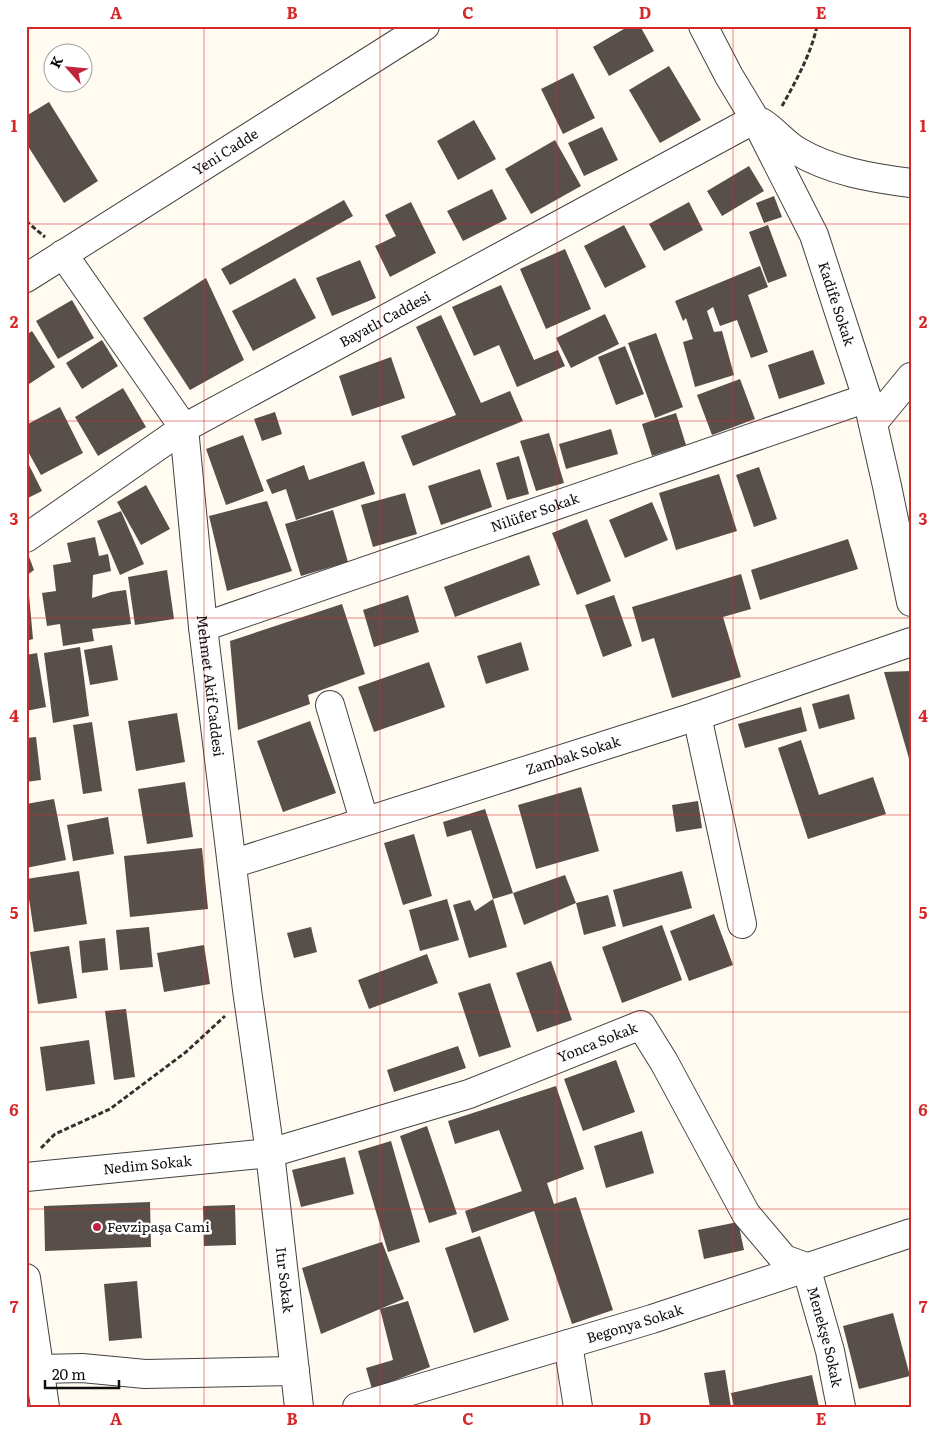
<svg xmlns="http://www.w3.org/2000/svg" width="937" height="1433" viewBox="0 0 937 1433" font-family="Literata,serif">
	<rect width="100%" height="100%" fill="#fffbf1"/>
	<g fill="#584f4b">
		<polygon points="629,26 640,26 654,51 609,76 593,47"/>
		<polygon points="669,66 701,120 660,143 629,90"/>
		<polygon points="573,73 595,118 563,134 541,89"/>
		<polygon points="49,102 98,181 64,203 26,143 26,116"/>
		<polygon points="474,120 496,159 458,180 437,141"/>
		<polygon points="602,127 618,160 584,176 568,143"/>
		<polygon points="555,140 581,186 531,214 505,169"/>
		<polygon points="749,166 764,191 722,216 707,191"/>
		<polygon points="492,189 507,219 463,241 447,211"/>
		<polygon points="774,196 782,217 764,223 756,203"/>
		<polygon points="344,200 353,216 230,285 221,269"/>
		<polygon points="411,202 436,253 390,277 375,246 396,236 385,215"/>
		<polygon points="689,202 703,230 664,251 649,224"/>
		<polygon points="624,225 646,267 605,288 584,246"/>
		<polygon points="768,225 787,276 768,283 749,232"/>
		<polygon points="565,249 591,309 546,329 520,269"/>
		<polygon points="360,260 376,298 332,316 316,278"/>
		<polygon points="760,266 768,287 748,295 768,352 751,358 737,320 720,326 713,307 707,311 714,332 722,331 734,375 695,387 683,342 693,339 686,318 683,321 675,301"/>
		<polygon points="206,278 244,360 190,390 143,318"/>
		<polygon points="295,278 316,318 253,351 232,311"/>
		<polygon points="501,285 534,360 558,350 565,366 517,387 499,345 474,356 452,307"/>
		<polygon points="72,300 94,338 58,359 36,321"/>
		<polygon points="605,314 619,344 571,368 556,338"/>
		<polygon points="441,315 481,403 510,391 523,421 413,466 401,436 456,415 416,327"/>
		<polygon points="32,331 55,367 26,386 26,335"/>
		<polygon points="656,333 683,407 655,418 628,343"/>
		<polygon points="102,340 118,366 82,389 66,363"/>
		<polygon points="625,346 644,394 616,405 598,357"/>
		<polygon points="813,350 825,384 779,399 768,365"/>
		<polygon points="391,357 405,398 352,416 339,376"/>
		<polygon points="740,379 755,419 712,435 697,395"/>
		<polygon points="123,388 146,427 98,456 75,417"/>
		<polygon points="60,407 83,453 41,475 26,448 26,425"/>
		<polygon points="275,412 282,434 262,441 254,419"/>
		<polygon points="676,413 686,445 652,456 642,424"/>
		<polygon points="611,429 618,454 566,469 559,444"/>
		<polygon points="549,433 564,483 536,491 520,441"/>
		<polygon points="243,435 264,491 226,505 206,449"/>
		<polygon points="519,456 529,494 507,500 496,463"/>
		<polygon points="364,461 375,494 296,520 286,489 272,494 266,480 304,465 309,480"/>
		<polygon points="29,465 42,491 26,499 26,466"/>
		<polygon points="759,467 777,519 754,527 736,475"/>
		<polygon points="480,469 492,507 441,525 428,486"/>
		<polygon points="719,474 737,531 676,550 659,493"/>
		<polygon points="146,485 170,529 141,545 117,502"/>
		<polygon points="405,493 417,534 373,547 361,505"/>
		<polygon points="267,501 292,571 227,591 209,516"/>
		<polygon points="652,502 668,540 625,558 609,520"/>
		<polygon points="333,510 348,562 301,576 285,524"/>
		<polygon points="121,511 144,564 120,575 97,521"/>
		<polygon points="587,519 611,581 577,595 552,533"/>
		<polygon points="95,537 99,556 108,554 111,571 93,575 92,598 111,592 126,590 131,624 92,629 94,641 63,646 60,624 47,626 42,593 56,591 53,565 71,562 67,543"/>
		<polygon points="848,539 858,569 760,600 751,570"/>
		<polygon points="28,554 34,570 26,576 26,555"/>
		<polygon points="529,555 540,585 455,617 444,587"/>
		<polygon points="167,570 174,619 135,625 128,577"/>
		<polygon points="741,574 751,609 723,617 741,677 672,698 654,638 642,642 632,607"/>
		<polygon points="26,584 28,584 33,639 26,641"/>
		<polygon points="408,595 419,632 374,647 363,610"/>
		<polygon points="614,595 632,646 603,657 585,605"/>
		<polygon points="342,604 365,674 308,695 310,704 238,730 230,641"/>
		<polygon points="521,642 529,670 486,684 477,656"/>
		<polygon points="112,645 118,680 90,685 84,650"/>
		<polygon points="80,647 89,716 53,723 44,653"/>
		<polygon points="37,653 46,707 26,711 26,655"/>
		<polygon points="429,662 445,707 374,732 358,687"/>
		<polygon points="911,671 911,762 910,762 884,672"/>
		<polygon points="849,694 855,719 819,729 812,704"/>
		<polygon points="801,707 807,731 745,748 738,724"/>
		<polygon points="177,713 185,762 136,771 128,721"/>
		<polygon points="310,721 336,793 283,812 257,741"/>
		<polygon points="92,722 102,791 83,794 73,725"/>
		<polygon points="36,737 41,780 26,782 26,738"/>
		<polygon points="801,740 819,795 873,777 886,814 808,839 778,748"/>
		<polygon points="185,782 193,837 147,844 138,789"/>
		<polygon points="581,787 599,851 536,869 518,805"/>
		<polygon points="54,799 66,860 26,868 26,804"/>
		<polygon points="698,801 702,828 676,832 672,805"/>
		<polygon points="485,809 513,893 493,899 471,830 447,837 443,822"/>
		<polygon points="108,817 114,854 73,861 67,825"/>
		<polygon points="414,834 432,896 403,905 384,843"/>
		<polygon points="202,848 208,909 130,917 124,856"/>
		<polygon points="79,871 87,924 34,932 26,879"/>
		<polygon points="682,871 692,908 623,927 613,890"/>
		<polygon points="565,875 576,903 524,925 513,893"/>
		<polygon points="608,895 616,926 584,935 576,903"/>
		<polygon points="447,899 459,940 420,951 409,910"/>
		<polygon points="493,899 507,947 469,958 453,905 470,900 475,911"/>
		<polygon points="714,914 733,965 689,981 670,931"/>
		<polygon points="662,925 682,980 622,1003 602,947"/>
		<polygon points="149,927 153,967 120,970 116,930"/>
		<polygon points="311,927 317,952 294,958 287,933"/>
		<polygon points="105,938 108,970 82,973 79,941"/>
		<polygon points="204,945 210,984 164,992 157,953"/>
		<polygon points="69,946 77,998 38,1004 30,952"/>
		<polygon points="427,954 438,983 369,1009 358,980"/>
		<polygon points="551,961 572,1020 537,1032 516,973"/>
		<polygon points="490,983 511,1047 479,1057 458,993"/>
		<polygon points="126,1009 135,1077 114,1080 105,1011"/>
		<polygon points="89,1040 95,1084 46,1091 40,1047"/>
		<polygon points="458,1046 466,1068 394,1092 387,1070"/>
		<polygon points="616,1060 635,1112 583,1131 564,1079"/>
		<polygon points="556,1086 584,1169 547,1183 554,1204 576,1197 613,1310 572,1324 534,1211 472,1233 465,1211 522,1191 499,1130 455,1144 448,1121"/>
		<polygon points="427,1126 457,1214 429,1223 400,1136"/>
		<polygon points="642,1131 654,1173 606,1188 594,1146"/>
		<polygon points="391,1141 420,1242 388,1252 358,1151"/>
		<polygon points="345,1157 354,1194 301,1207 292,1170"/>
		<polygon points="150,1202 151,1247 45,1251 44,1206"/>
		<polygon points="235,1205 236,1245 204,1246 203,1206"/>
		<polygon points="738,1222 744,1250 704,1259 698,1230"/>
		<polygon points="480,1236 509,1320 474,1333 445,1248"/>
		<polygon points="382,1242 404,1299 380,1309 408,1301 430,1367 372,1389 366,1368 393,1360 380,1309 321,1334 302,1268"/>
		<polygon points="137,1281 142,1338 109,1341 104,1284"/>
		<polygon points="893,1313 910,1376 859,1389 843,1326"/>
		<polygon points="725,1370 731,1407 710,1407 704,1373"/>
		<polygon points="812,1375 819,1407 734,1407 731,1393"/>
	</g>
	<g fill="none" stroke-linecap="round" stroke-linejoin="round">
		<defs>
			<g id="minor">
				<path id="s1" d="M703,26L729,76L755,119L814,235L867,398L887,486L911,602"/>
				<path d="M761,122C774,130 784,143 797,151C831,171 871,178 911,183"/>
				<path id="s2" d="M63,254L184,428L203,627L247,990L270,1153L299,1407"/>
				<path id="s3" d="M26,278L425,26"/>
				<polyline points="873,423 911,377"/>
				<path id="s4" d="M26,538L184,428L755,119"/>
				<path id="s5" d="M203,627L867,398"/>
				<polyline points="330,705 364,820"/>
				<polyline points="697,716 742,924"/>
				<path id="s6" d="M232,864L697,716L911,642"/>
				<path id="s7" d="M26,1177L270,1153L469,1094L641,1025L664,1062L746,1214L784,1259L806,1267L830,1351L841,1407"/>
				<polyline points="26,1278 45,1407"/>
				<polyline points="568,1344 578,1407"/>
				<polyline points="40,1369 82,1368 145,1374 295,1371"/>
				<path id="s8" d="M357,1407L652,1319L911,1233"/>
			</g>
		</defs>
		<use href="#minor" stroke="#424242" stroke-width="30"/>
		<g stroke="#313131" stroke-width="3" stroke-dasharray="5 2.5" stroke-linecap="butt">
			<path d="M782,106C796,81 811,54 817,26"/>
			<polyline points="26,221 45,237"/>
			<polyline points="41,1148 55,1134 110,1109 186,1052 225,1016"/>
		</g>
		<use href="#minor" stroke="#fff" stroke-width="28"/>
	</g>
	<path fill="none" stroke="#d62828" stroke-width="1" stroke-opacity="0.55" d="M204,26V1407M380,26V1407M557,26V1407M733,26V1407M26,224H911M26,421H911M26,618H911M26,815H911M26,1012H911M26,1209H911"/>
	<circle fill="#c2243e" stroke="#fff" stroke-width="2" cx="97" cy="1227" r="5"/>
	<g text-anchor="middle" stroke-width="5" stroke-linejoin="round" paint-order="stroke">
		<g font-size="14" fill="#0f0f0f" stroke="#fff">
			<text dy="5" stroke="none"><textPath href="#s3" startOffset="236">Yeni Cadde</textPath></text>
			<text dy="5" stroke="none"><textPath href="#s1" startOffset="309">Kadife Sokak</textPath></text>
			<text dy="5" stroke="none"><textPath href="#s4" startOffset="421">Bayatlı Caddesi</textPath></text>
			<text dy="5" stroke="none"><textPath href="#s5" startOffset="351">Nilüfer Sokak</textPath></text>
			<text dy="5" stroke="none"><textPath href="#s2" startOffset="471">Mehmet Akif Caddesi</textPath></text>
			<text dy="5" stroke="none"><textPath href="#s6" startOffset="358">Zambak Sokak</textPath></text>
			<text dy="5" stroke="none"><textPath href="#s7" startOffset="591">Yonca Sokak</textPath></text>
			<text dy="5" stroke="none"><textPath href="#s7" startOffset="122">Nedim Sokak</textPath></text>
			<text dy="5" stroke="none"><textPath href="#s2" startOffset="1070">Itır Sokak</textPath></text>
			<text dy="5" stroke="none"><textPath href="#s8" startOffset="290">Begonya Sokak</textPath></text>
			<text dy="5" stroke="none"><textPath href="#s7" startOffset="1009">Menekşe Sokak</textPath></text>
		</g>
		<g font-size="14" fill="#0f0f0f" stroke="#fff" text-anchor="start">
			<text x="107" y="1232">Fevzipaşa Cami</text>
		</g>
	</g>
	<rect width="937" height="1433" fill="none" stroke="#ffffff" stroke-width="55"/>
	<g transform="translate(68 68) rotate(297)"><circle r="24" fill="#ffffff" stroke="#9f9f9f"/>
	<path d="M0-4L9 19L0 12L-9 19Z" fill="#c2243e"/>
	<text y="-8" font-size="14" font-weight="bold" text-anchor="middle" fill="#0f0f0f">K</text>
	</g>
	<path d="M45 1380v8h74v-8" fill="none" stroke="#0f0f0f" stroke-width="2.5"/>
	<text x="52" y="1380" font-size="15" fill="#0f0f0f" stroke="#ffffff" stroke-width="4" paint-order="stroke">20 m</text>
	<rect x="28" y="28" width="882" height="1378" fill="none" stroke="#d62828" stroke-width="2"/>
	<g font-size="16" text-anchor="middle" font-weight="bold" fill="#d62828">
		<text x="116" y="19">A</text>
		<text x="292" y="19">B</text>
		<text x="468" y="19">C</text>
		<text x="645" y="19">D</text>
		<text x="821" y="19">E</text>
		<text x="14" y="132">1</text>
		<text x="923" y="132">1</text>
		<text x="14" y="328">2</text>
		<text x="923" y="328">2</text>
		<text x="14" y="525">3</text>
		<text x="923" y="525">3</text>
		<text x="14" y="722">4</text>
		<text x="923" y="722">4</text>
		<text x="14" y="919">5</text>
		<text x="923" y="919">5</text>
		<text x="14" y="1116">6</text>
		<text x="923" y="1116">6</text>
		<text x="14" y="1313">7</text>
		<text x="923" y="1313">7</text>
		<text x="116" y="1425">A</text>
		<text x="292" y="1425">B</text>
		<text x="468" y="1425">C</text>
		<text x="645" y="1425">D</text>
		<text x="821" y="1425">E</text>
	</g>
</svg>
